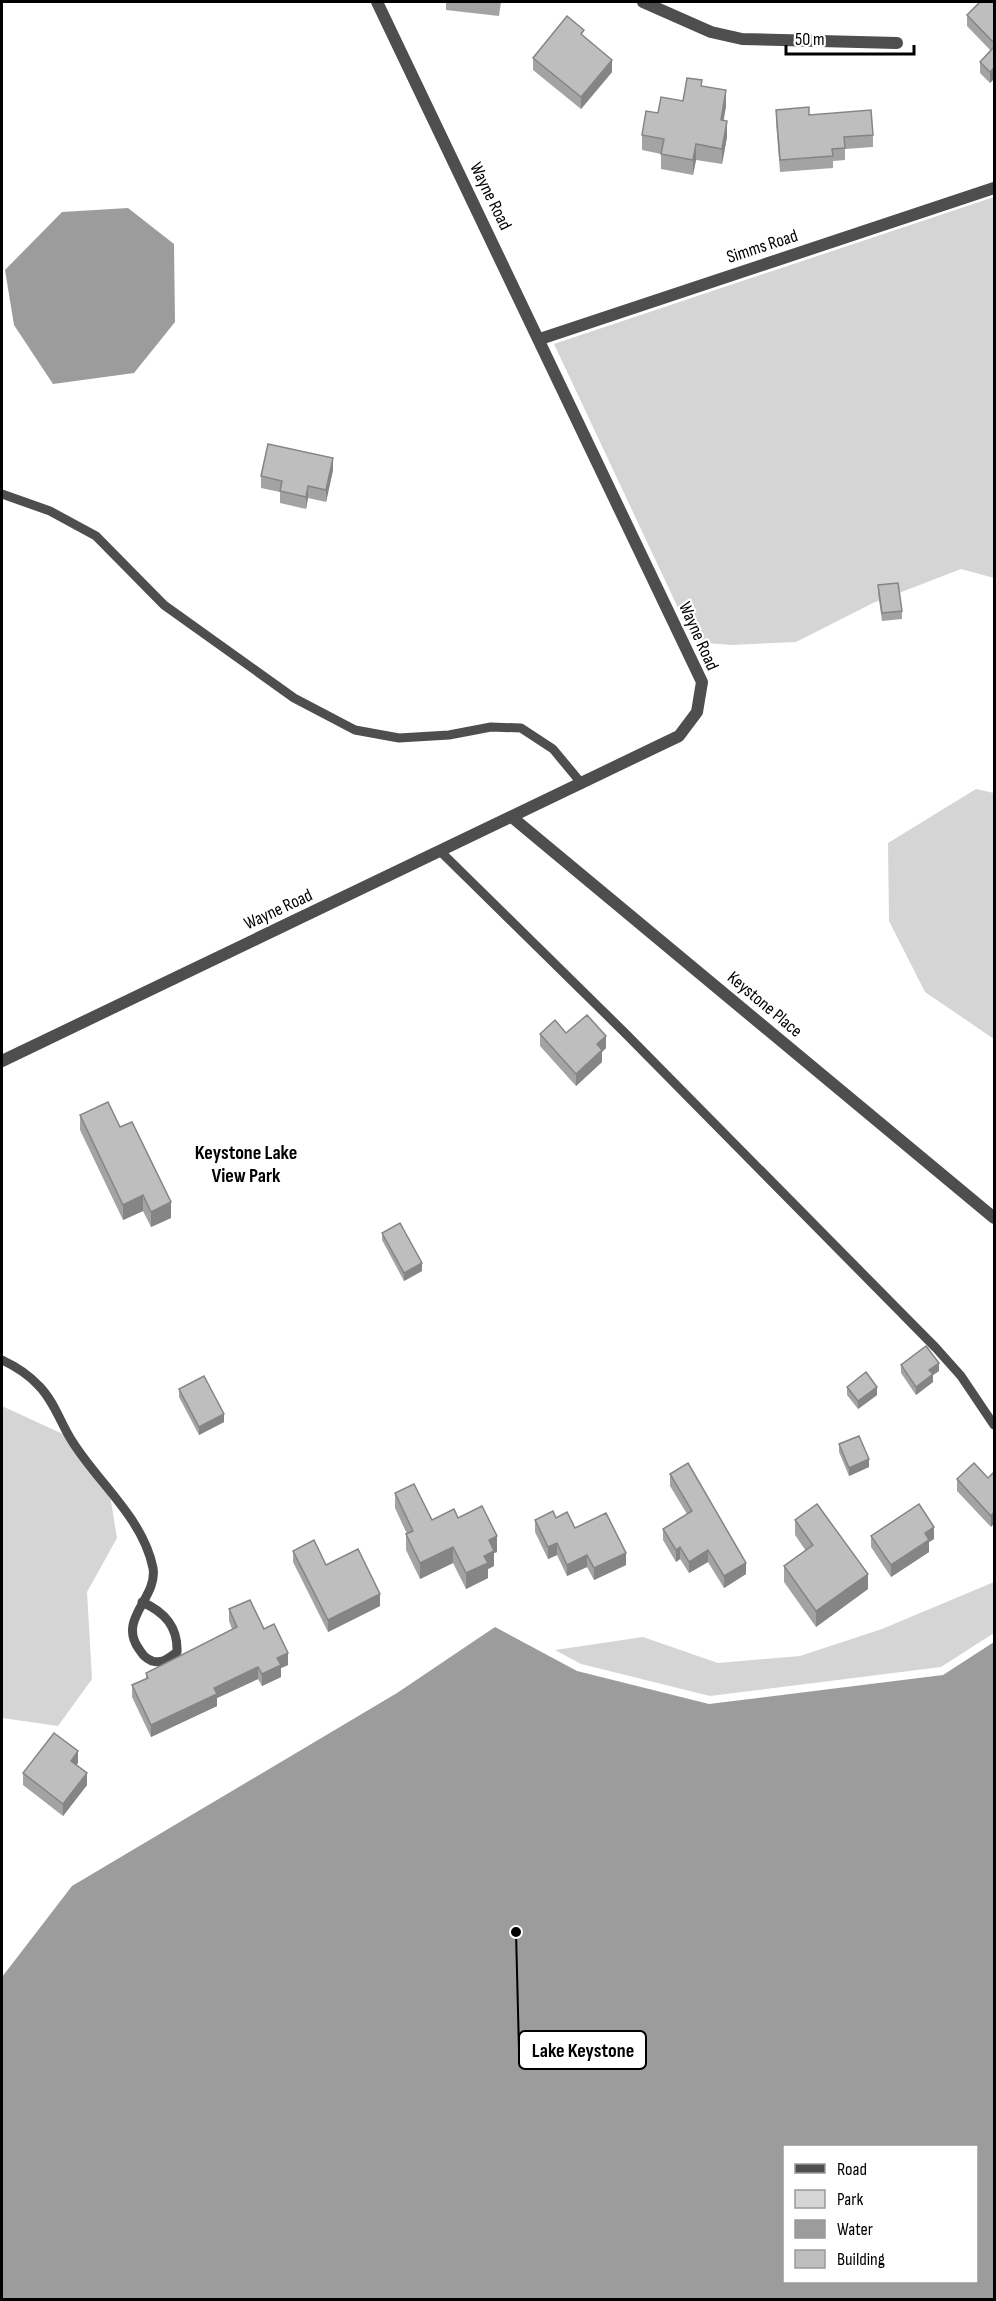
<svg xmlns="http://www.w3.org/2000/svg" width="996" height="2301" viewBox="0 0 996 2301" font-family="'Sofia Sans Condensed',sans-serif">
	<rect width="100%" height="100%" fill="#fff"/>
	<g fill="#d5d5d5">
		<polygon points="994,197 994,578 961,569 873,603 796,642 731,645 694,642 554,344"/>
		<polygon points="976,789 994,793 994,1039 925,992 889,921 888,843"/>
		<polygon points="2,1406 65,1435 108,1483 117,1538 87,1592 92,1679 58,1726 2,1718"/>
		<polygon points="994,1582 994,1633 941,1667 710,1696 581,1664 555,1650 643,1637 718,1663 800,1656 882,1629"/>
	</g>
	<g fill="#9c9c9c" fill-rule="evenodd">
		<polygon points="128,208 174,244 175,322 134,373 53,384 14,325 5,270 62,212"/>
		<path d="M495,1627L577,1671L709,1704L943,1675L994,1642V2299H2V1977L72,1886L397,1693ZM784,2146H976V2282H784Z"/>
	</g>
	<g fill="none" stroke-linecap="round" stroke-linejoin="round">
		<g stroke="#4e4e4e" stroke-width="9">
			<polyline points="2,494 50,511 96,536 164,605 294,698 355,730 399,738 449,735 491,727 521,728 553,749 582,784"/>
			<polyline points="441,852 624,1032 936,1348 961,1376 994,1425"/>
			<path d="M2,1360C15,1366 29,1375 39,1386C54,1401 61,1424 72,1441C98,1483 143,1518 153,1568C158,1598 117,1619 139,1649C143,1655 145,1658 152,1661C163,1664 169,1658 177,1652C178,1627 165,1612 142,1602"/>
		</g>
		<g stroke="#4e4e4e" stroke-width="12">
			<polyline points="643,2 711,32 742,39 897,43"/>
			<polyline points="540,339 994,188"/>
			<polyline points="513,818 994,1218"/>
			<polyline points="2,1061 679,736 697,712 702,682 377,2"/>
		</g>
	</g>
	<g fill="#a3a3a3">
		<polygon points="446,2 501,2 499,16 446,10"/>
		<polygon points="994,2 994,79 990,83 980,73 980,62 991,51 967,26 967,15"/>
		<polygon points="584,37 612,72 581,109 533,70 533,58"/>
		<polygon points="702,86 726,106 723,121 727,137 722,164 696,160 693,175 661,169 661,154 642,150 642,135"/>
		<polygon points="776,110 809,115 873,135 873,147 845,149 845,160 833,161 833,168 780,172 776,122"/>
		<polygon points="333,470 326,502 308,498 306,509 280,503 280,492 261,488 261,476"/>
		<polygon points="878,585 902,611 902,619 882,621 878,593"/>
		<polygon points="566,1033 606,1048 602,1052 602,1062 576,1086 540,1046 540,1034"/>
		<polygon points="80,1115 120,1127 171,1218 151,1227 143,1211 123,1220 80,1130"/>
		<polygon points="382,1233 422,1271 404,1281 382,1240"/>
		<polygon points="901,1365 939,1371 933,1375 933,1382 916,1395 901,1373"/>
		<polygon points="847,1387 877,1395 858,1409 847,1395"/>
		<polygon points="179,1389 224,1422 199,1435 179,1397"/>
		<polygon points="839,1444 869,1467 849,1476 839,1452"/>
		<polygon points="994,1472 991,1527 957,1491 957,1479 988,1478"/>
		<polygon points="670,1474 746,1574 724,1588 708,1562 689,1573 680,1559 676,1562 663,1540 663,1529 687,1514 670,1486"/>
		<polygon points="395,1493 432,1520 458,1518 497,1552 494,1553 494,1566 488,1569 488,1578 466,1589 453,1563 420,1579 406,1550 406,1534 407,1534 395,1508"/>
		<polygon points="556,1518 575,1528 626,1565 594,1580 587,1567 567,1576 557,1555 548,1559 535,1532 535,1520"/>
		<polygon points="795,1520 868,1589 816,1627 784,1582 784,1566 806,1551 795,1535"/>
		<polygon points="871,1536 934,1539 929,1542 929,1552 891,1577 871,1547"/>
		<polygon points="293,1551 326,1565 380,1606 328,1632 293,1562"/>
		<polygon points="229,1609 264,1629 288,1665 281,1668 281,1677 262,1686 258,1679 217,1698 217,1706 151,1737 132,1697 132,1685 146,1679 146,1673 232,1629 229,1621"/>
		<polygon points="78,1763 76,1765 87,1785 63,1816 23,1785 23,1773"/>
	</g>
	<g fill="#858585">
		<polygon points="612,60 612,72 581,109 581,97"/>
		<polygon points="994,68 994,79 990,83 990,72"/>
		<polygon points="726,90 726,106 721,136 721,120"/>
		<polygon points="727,121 727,137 722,164 722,149"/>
		<polygon points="696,144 696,160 693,175 693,160"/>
		<polygon points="333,458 333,470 326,502 326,490"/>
		<polygon points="308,486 308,498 306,509 306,497"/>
		<polygon points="3,645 3,653 2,655 2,647"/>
		<polygon points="606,1036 606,1048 602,1052 602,1062 576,1086 576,1074 597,1044"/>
		<polygon points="143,1195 143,1211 123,1220 123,1205"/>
		<polygon points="171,1202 171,1218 151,1227 151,1212"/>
		<polygon points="422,1263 422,1271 404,1281 404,1273"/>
		<polygon points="939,1363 939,1371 933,1375 933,1382 916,1395 916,1387 929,1370"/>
		<polygon points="877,1387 877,1395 858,1409 858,1401"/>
		<polygon points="224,1414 224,1422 199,1435 199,1427"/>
		<polygon points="869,1459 869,1467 849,1476 849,1468"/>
		<polygon points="994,1512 994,1524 991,1527 991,1516"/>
		<polygon points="934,1527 934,1539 929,1542 929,1552 891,1577 891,1565 925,1533"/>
		<polygon points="497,1536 497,1552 494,1553 494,1566 488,1569 488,1578 466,1589 466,1573 489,1540"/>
		<polygon points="557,1543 557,1555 548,1559 548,1547"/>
		<polygon points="453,1547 453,1563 420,1579 420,1563"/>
		<polygon points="680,1547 680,1559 676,1562 676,1550"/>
		<polygon points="708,1550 708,1562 689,1573 689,1562"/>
		<polygon points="626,1553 626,1565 594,1580 594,1568"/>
		<polygon points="587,1555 587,1567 567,1576 567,1565"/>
		<polygon points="746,1563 746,1574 724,1588 724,1576"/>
		<polygon points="868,1574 868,1589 816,1627 816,1611"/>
		<polygon points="380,1594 380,1606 328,1632 328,1620"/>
		<polygon points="288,1653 288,1665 281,1668 281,1677 262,1686 262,1674 277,1658"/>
		<polygon points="258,1667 258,1679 217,1698 217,1706 151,1737 151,1725 214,1688"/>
		<polygon points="78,1751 78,1763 71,1773 71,1761"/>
		<polygon points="87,1773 87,1785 63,1816 63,1804"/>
	</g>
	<g fill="#bebebe" stroke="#858585" stroke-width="1.5">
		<polygon points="980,2 994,2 994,43 967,15"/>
		<polygon points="567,16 584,30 581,34 612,60 581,97 533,58"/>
		<polygon points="994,47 994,68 990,72 980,62"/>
		<polygon points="687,78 702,80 701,86 726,90 721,120 727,121 722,149 696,144 693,160 661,154 664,139 642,135 646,111 658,113 661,97 683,101"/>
		<polygon points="809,107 809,115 871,110 873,135 844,137 845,148 832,149 833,156 780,160 776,110"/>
		<polygon points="268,444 333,458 326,490 308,486 306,497 280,491 282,481 261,476"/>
		<polygon points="898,583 902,611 882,613 878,585"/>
		<polygon points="587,1015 606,1036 597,1044 602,1050 576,1074 540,1034 555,1020 566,1033"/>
		<polygon points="108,1102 120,1127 132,1122 171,1202 151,1212 143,1195 123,1205 80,1115"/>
		<polygon points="400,1223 422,1263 404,1273 382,1233"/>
		<polygon points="926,1346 939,1363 929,1370 933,1374 916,1387 901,1365"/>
		<polygon points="866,1372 877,1387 858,1401 847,1387"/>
		<polygon points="204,1376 224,1414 199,1427 179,1389"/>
		<polygon points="859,1436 869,1459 849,1468 839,1444"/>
		<polygon points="688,1463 746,1563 724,1576 708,1550 689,1562 680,1547 676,1550 663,1529 692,1511 670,1474"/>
		<polygon points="974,1463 988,1478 994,1472 994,1512 991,1516 957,1479"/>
		<polygon points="414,1484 432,1520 454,1509 458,1518 482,1506 497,1536 489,1540 494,1551 484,1556 488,1563 466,1573 453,1547 420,1563 406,1534 413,1531 395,1493"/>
		<polygon points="817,1504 868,1574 816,1611 784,1566 813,1545 795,1520"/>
		<polygon points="919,1504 934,1527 925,1533 929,1540 891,1565 871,1536"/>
		<polygon points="553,1511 556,1518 567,1512 575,1528 606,1513 626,1553 594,1568 587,1555 567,1565 557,1543 548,1547 535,1520"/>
		<polygon points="314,1540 326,1565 358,1549 380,1594 328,1620 293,1551"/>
		<polygon points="250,1600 264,1629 274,1624 288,1653 277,1658 281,1665 262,1674 258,1667 214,1688 217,1694 151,1725 132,1685 148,1678 146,1673 237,1627 229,1609"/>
		<polygon points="54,1733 78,1751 71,1761 87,1773 63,1804 23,1773"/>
	</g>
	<g text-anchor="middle" stroke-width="4.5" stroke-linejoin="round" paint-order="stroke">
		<g font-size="18" fill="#000" stroke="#fff">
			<text transform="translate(491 196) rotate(64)" y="6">Wayne Road</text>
			<text transform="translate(762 246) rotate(-18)" y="6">Simms Road</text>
			<text transform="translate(699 636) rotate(66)" y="6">Wayne Road</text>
			<text transform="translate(278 909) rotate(-25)" y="6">Wayne Road</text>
			<text transform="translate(765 1004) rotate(40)" y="6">Keystone Place</text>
		</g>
		<g font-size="20" font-weight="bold" fill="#000" stroke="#fff">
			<text x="246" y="1159">Keystone Lake<tspan x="246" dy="23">View Park</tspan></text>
		</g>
	</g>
	<path fill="none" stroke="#000" stroke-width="2" d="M516 1932L519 2050"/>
	<circle fill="#000" stroke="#fff" stroke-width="2" cx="516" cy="1932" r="6"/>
	<rect fill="#fff" stroke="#000" stroke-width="2" x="519" y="2031" width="127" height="38" rx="6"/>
	<g font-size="20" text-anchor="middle" font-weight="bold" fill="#000">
		<text x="583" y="2057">Lake Keystone</text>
	</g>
	<rect width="996" height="2301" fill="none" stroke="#000000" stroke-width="6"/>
	<rect x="783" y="2145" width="195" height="138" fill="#ffffff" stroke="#999999" stroke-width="1.5"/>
	<rect x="795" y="2164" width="30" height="9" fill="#4e4e4e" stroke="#999999" stroke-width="1.5"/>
	<text x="837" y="2175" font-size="18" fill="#000000">Road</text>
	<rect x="795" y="2190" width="30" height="18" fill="#d5d5d5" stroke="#999999" stroke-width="1.5"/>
	<text x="837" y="2205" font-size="18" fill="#000000">Park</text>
	<rect x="795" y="2220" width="30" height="18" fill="#9c9c9c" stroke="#999999" stroke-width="1.5"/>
	<text x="837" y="2235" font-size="18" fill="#000000">Water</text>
	<rect x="795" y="2250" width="30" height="18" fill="#bebebe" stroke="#999999" stroke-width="1.5"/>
	<text x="837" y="2265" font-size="18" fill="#000000">Building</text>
	<path d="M786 45v9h128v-9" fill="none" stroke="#000000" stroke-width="3"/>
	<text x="795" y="45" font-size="18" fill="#000000" stroke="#ffffff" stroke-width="4.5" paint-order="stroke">50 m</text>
</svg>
